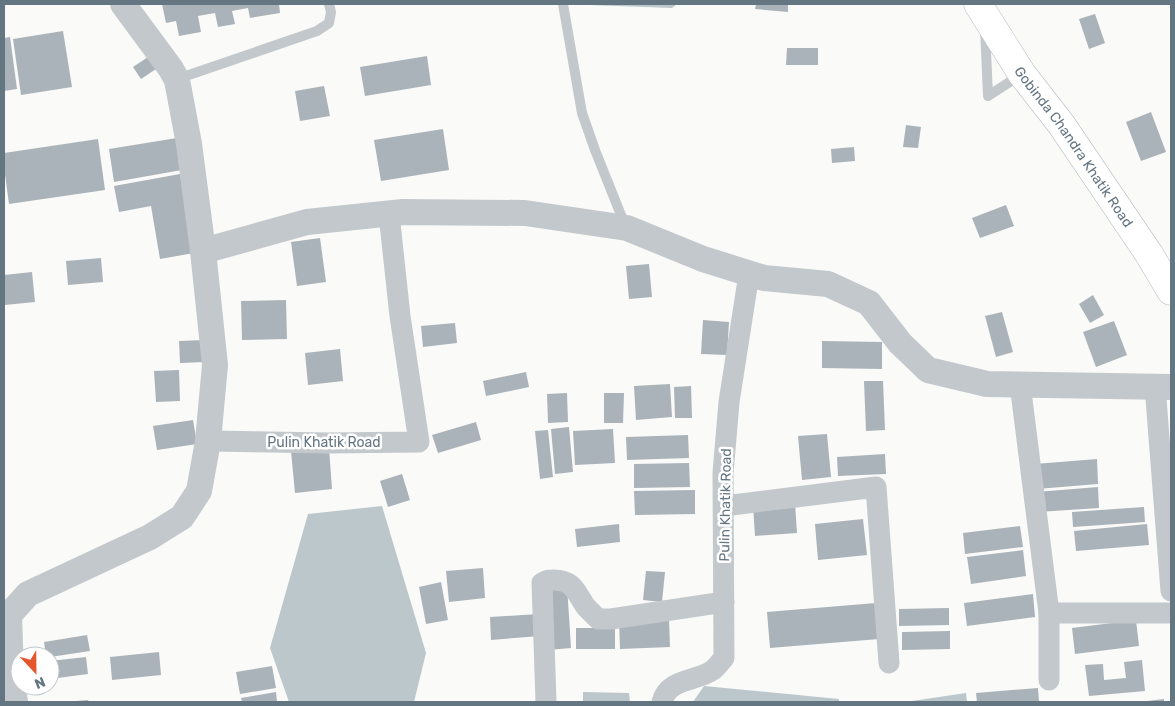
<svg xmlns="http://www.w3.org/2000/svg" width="1175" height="706" viewBox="0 0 1175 706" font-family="Rubik,sans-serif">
	<rect width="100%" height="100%" fill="#fafaf8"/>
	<g fill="#bbc7cb">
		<polygon points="588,4 677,4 672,8 589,5"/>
		<polygon points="382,506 426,653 414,702 289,702 270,648 308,514"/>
		<polygon points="704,686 839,699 839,702 693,702"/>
		<polygon points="583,692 629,693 630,702 583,702"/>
		<polygon points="966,693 967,702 912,702 912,701"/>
	</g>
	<g fill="#aab3b9">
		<polygon points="162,4 279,4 280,13 250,18 248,8 232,11 235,24 218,27 215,13 198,16 201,32 179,36 176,21 166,23"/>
		<polygon points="756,4 788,4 788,12 755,9"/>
		<polygon points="1095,14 1105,43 1089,49 1079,19"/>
		<polygon points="63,31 72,87 21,95 13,39"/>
		<polygon points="10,37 17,89 4,91 4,38"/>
		<polygon points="787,48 818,48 818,65 786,65"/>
		<polygon points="151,55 159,67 141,79 133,67"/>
		<polygon points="427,56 431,85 365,96 360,67"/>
		<polygon points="324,86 330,116 300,121 295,91"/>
		<polygon points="1151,112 1166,152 1141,161 1126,122"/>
		<polygon points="906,125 921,127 918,148 903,147"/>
		<polygon points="443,129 449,170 381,181 374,140"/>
		<polygon points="177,138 182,170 114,182 109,149"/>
		<polygon points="98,139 105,190 9,204 4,167 4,153"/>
		<polygon points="854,147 855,161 832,163 831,149"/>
		<polygon points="180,174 194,253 160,259 151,206 119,212 114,186"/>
		<polygon points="1006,205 1014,226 980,238 972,218"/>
		<polygon points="320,238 326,282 297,286 291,242"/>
		<polygon points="101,258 103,282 68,285 66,261"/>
		<polygon points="649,264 652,297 629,299 626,266"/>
		<polygon points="32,272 35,302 5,305 4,275"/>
		<polygon points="1093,295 1104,315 1090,323 1079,304"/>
		<polygon points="286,300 287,339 242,340 241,301"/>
		<polygon points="1002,312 1013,352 996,357 985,316"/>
		<polygon points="703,320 729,322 727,355 701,354"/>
		<polygon points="1114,321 1127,355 1096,367 1083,332"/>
		<polygon points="455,323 457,343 423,347 421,326"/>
		<polygon points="205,340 205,362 180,363 179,341"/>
		<polygon points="822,341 882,342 882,369 822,368"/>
		<polygon points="340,349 343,381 308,385 305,353"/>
		<polygon points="179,370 180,401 156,402 154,371"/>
		<polygon points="526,372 529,387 486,396 483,381"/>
		<polygon points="864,381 883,381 885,430 866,431"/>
		<polygon points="670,384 672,417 636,420 634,386"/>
		<polygon points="691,386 692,418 675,418 674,387"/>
		<polygon points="567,393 568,422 548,423 547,394"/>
		<polygon points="604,393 624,393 623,423 604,423"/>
		<polygon points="193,420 197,444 157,450 153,426"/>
		<polygon points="476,422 481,440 438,453 432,435"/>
		<polygon points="569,427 573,472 555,474 551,429"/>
		<polygon points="613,429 615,463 575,465 573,431"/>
		<polygon points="548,430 553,477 540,479 535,431"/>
		<polygon points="827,434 831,477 802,480 798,436"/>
		<polygon points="688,435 689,458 627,460 626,437"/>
		<polygon points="329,448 332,489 295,493 291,451"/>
		<polygon points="885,454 886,474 838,476 837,457"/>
		<polygon points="1097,459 1098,484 1037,489 1035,464"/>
		<polygon points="689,463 690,487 634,488 634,464"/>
		<polygon points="402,474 410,500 388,507 380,481"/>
		<polygon points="1098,487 1099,508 1038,512 1036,492"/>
		<polygon points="695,490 695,514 635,515 634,491"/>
		<polygon points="795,503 797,533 755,536 753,506"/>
		<polygon points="1144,507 1145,522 1073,527 1072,512"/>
		<polygon points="863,519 867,555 818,560 815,524"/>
		<polygon points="619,524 620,542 577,547 575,529"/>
		<polygon points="1147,524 1149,545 1076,551 1074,531"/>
		<polygon points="1020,526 1023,547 965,554 963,533"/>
		<polygon points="1023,550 1026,576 971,584 967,557"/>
		<polygon points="483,568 485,598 449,602 446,571"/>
		<polygon points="646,571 665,572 662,602 643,600"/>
		<polygon points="441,582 448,620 426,624 419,587"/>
		<polygon points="567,585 571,648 548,650 544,586"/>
		<polygon points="1033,594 1035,617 967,626 964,603"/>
		<polygon points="876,603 879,639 770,648 767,612"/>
		<polygon points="949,608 949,625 899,626 899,609"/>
		<polygon points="538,614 540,636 491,640 490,617"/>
		<polygon points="669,618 670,647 620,649 619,620"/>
		<polygon points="1136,620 1139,646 1075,654 1072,628"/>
		<rect x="576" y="628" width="39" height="21"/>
		<polygon points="950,631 950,649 902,650 902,632"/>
		<polygon points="87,635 90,651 50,657 46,656 44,642"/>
		<polygon points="159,652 161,675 112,680 110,657"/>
		<polygon points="86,657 88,674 50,679 50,661"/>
		<polygon points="1142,660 1145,691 1089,696 1085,665 1103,664 1104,680 1126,678 1124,662"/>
		<polygon points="272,666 276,688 240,694 236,672"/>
		<polygon points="1038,688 1039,702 977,702 976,693"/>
		<polygon points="276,692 277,702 242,702 241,698"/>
		<polygon points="1164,699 1164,702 1147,702 1147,701"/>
		<polygon points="88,700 89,702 76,702 76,701"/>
	</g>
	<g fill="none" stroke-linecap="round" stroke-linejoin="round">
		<defs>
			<g id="secondary">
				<path id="s1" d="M978,4L1022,74L1061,124L1149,254L1171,291"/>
			</g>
		</defs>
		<use href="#secondary" stroke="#b3babf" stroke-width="29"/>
		<g stroke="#c3c8cc" stroke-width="10">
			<polyline points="563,4 582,113 595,150 625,225"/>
			<polyline points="985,28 988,96 1022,74"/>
			<polyline points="177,79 317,31 329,23 331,12 329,4"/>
		</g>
		<g stroke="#c3c8cc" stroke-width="21">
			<polyline points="1020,384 1049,613 1049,680"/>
			<polyline points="1155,386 1171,591"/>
			<polyline points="208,441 327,443 419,442 400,316 389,214"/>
			<polyline points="724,506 876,487 889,663"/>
			<polyline points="1049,613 1171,613"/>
			<path d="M546,702L542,583C547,580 549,580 554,580C574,580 576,593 586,607C590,611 594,615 598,619H611L724,602"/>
			<path d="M662,702C668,678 696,682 713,670C717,667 720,662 724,658L723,473L729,402L749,274"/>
		</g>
		<g stroke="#c3c8cc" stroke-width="26">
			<polyline points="203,251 307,222 403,212 525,213 627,228 703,259 764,278 828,284 869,303 900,343 928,370 987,384 1171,387"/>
			<polyline points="15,702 11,673 9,615 28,594 150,537 182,517 199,491 208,441 215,365 203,251 189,144 177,80 171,69 123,4"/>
		</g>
		<use href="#secondary" stroke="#fff" stroke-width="28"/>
	</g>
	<g text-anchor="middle" stroke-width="5" stroke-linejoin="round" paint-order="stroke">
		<g font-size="14" fill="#657683" stroke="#fff">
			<text dy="5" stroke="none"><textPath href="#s1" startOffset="172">Gobinda Chandra Khatik Road</textPath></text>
			<text x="324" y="447">Pulin Khatik Road</text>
			<text transform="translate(725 505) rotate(-89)" y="5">Pulin Khatik Road</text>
		</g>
	</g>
	<rect width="1175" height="706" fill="none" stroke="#657683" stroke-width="10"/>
	<g transform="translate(35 671) rotate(158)"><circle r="24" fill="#ffffff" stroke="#c1c8cd"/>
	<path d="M0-4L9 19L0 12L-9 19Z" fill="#e4572e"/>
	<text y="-8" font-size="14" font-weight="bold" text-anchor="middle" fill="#657683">N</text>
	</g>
</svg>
